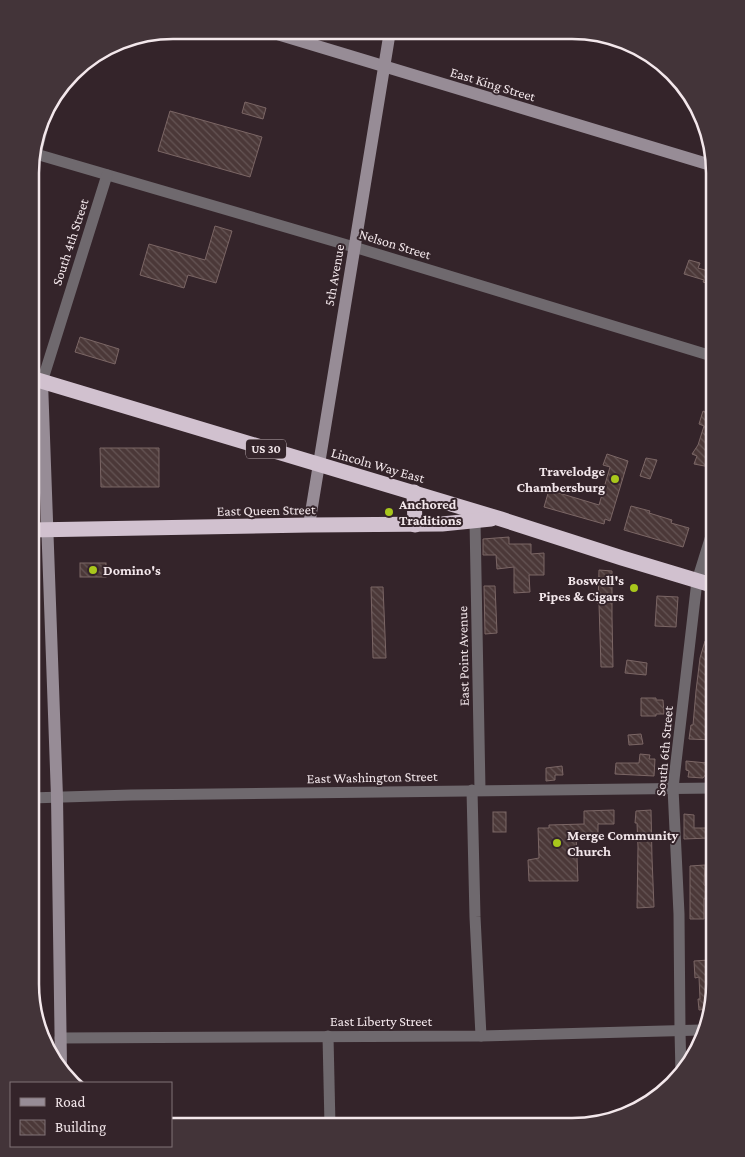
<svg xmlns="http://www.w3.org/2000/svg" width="745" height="1157" viewBox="0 0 745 1157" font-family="'Crimson Pro',serif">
	<defs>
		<pattern id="building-back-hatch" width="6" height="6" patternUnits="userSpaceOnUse" patternTransform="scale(1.25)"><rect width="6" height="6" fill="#4b3838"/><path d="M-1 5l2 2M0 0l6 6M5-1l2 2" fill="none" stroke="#655555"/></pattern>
	</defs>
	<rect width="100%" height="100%" fill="#34242a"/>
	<g fill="url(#building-back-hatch)" stroke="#7b6665">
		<polygon points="245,102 266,108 263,119 242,113"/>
		<polygon points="170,111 262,137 250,177 158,151"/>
		<polygon points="215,226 232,231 216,283 188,275 184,288 140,275 149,244 205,260"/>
		<polygon points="689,260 700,263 698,268 715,273 715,286 703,282 704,280 684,274"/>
		<polygon points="80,337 119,349 115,364 75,352"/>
		<polygon points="713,395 715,395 715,468 694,464 697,456 692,454 698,445 704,426 699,424 703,411 707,413"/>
		<polygon points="100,448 159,448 159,487 101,487"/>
		<polygon points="607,454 628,461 610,521 605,519 604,524 544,507 549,490 599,505 610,467 603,465"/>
		<polygon points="646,458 657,460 650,479 640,476"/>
		<polygon points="631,506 650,511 649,513 672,520 671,523 689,528 683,547 624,530"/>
		<polygon points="509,537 509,544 531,544 531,554 544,553 544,575 529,575 530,592 514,593 514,567 497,569 496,555 483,555 483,539"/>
		<rect x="80" y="563" width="26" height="14"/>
		<polygon points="599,570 612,571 612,617 613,667 601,667 599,604 598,604"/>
		<polygon points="484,586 495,586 497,633 485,634"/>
		<polygon points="371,587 383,587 386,658 373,658"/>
		<polygon points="657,596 678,597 676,627 655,626"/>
		<polygon points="705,641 715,644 715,664 710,700 715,701 715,740 689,739 691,725 693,725 696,691 700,658"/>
		<polygon points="627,660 647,663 646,675 625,673"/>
		<polygon points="641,698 656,698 656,700 663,700 664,714 656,714 656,716 641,716"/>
		<polygon points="641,734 643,744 629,745 628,735"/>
		<polygon points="640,754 650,755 649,759 655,759 654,776 615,774 616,763 639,763"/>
		<polygon points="686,761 707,763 706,774 703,778 688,777 689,771 686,770"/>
		<polygon points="562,766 563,775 555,775 555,780 546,781 546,768"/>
		<polygon points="614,810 614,824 598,824 598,833 576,835 578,881 529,881 528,860 539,858 538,828 549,828 549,825 584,824 584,811"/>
		<polygon points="651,810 652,858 654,907 637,908 638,847 637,823 635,823 636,811"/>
		<rect x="493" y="812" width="13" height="20"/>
		<polygon points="684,814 694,815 694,828 709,828 709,838 684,839"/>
		<polygon points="705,865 704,885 706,885 705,899 704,899 704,919 690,919 690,866"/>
		<polygon points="709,960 708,988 712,988 712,993 715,993 715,994 709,1009 699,1010 698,999 700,999 699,977 695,978 694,961"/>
	</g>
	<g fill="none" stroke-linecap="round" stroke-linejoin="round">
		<g stroke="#6f696e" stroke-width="11">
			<polyline points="36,154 354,247 715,357"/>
			<polyline points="31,173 49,103"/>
			<polyline points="42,382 107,175"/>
			<polyline points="475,521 480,790"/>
			<polyline points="472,790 475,917 481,1036"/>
			<polyline points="30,798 131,795 715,788"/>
			<polyline points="328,1036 330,1126"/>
			<polyline points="60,1038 481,1036 701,1030"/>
			<polyline points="681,1075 680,1030 679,914 673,788 697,581 715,523"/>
		</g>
		<g stroke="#978c96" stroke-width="12">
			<polyline points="264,30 714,166"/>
			<polyline points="42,382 57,797 61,1065"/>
			<polyline points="309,525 390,31"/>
		</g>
		<g stroke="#d1c1cf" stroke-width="15">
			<polyline points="31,378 501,519 622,558 715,586"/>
			<polyline points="414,492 415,525"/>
			<polyline points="31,530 309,525 442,524 491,519"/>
		</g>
	</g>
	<g fill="#a8c71c" stroke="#34242a" stroke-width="2">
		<circle cx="615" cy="479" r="5"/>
		<circle cx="389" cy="512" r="5"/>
		<circle cx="93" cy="570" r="5"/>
		<circle cx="634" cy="588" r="5"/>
		<circle cx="557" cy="843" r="5"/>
	</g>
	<g text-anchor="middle" stroke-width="4" stroke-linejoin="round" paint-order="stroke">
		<rect fill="#34242a" stroke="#baacb1" stroke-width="1" x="246" y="439.5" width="40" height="19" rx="4"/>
		<g font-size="12" font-weight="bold" fill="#f3e7eb">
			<text x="266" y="453">US 30</text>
		</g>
		<g font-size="14" fill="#f3e7eb" stroke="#34242a">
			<text transform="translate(493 84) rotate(17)" y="5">East King Street</text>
			<text transform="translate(70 242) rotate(-72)" y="5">South 4th Street</text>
			<text transform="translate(395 244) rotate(17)" y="5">Nelson Street</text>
			<text transform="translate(334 275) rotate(-80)" y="5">5th Avenue</text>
			<text transform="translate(378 465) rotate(16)" y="5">Lincoln Way East</text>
			<text transform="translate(266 510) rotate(-1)" y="5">East Queen Street</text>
			<text transform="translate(463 656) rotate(-91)" y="5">East Point Avenue</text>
			<text transform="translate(664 751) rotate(-85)" y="5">South 6th Street</text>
			<text transform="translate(372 777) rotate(-1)" y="5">East Washington Street</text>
			<text x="381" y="1026">East Liberty Street</text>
		</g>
		<g font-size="14" font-weight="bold" fill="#f3e7eb" stroke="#34242a" text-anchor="start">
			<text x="605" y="476" text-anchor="end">Travelodge<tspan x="605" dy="16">Chambersburg</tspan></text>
			<text x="399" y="509">Anchored<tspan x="399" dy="16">Traditions</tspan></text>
			<text x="103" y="575">Domino's</text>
			<text x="624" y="585" text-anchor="end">Boswell's<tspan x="624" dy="16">Pipes &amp; Cigars</tspan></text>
			<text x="567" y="840">Merge Community<tspan x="567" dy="16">Church</tspan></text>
		</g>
	</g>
	<path d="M0 0H745V1157H0ZM173 39H572A134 134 0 0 1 706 173V984A134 134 0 0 1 572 1118H173A134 134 0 0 1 39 984V173A134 134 0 0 1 173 39Z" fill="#433439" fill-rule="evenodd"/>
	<path fill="none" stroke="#f3e7eb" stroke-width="2.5" d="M173 39H572A134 134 0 0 1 706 173V984A134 134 0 0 1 572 1118H173A134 134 0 0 1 39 984V173A134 134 0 0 1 173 39Z"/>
	<rect x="10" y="1082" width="162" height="65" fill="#34242a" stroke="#807277"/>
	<rect x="20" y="1098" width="25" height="8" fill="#978c96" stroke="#807277"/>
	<text x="55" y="1107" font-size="15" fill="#f3e7eb">Road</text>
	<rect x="20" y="1120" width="25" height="15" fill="url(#building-back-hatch)" stroke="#807277"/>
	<text x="55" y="1132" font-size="15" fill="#f3e7eb">Building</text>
</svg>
